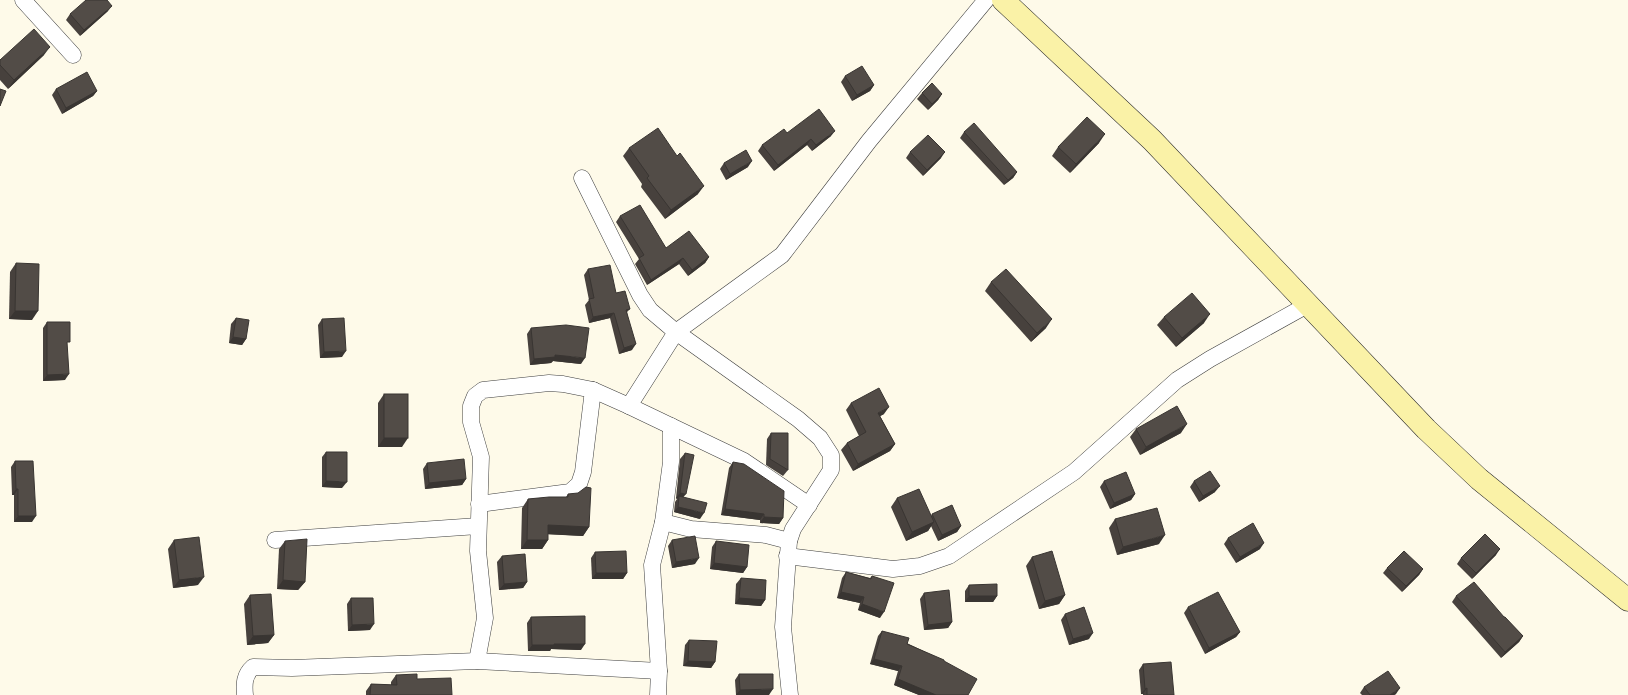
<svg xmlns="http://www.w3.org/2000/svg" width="1628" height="695" viewBox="0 0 1628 695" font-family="'IBM Plex Serif',serif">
	<rect width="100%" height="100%" fill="#fefae9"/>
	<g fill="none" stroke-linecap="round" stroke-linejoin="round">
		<defs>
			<g id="minor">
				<polyline points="23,0 73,55"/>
				<polyline points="582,178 640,295 650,310 676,332 798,419 820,438 831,455 831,470 793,529 789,541 783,627 790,695"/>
				<polyline points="629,406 676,332 782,255 869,141 986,0"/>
				<polyline points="479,504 570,492 579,484 583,472 593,390"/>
				<polyline points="663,522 691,529 766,535 789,541"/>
				<polyline points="275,540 478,526"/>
				<polyline points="787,556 893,569 920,566 949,556 1074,472 1177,380 1210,359 1309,304"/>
				<polyline points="477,661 485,618 478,551 481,457 471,422 471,406 475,396 483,390 549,383 563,384 593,390 629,406 744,461 809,505"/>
				<path d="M245,695C244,684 244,675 253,667L292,668L477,661L659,671"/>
				<polyline points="658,695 659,671 652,565 663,522 671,462 671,426"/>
			</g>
			<polyline id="secondary" points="1003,0 1152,140 1426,429 1479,479 1628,600"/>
		</defs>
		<use href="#minor" stroke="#3d3d3d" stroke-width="17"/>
		<use href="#secondary" stroke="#2c2c2c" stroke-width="23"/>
		<use href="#minor" stroke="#fff" stroke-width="16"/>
		<use href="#secondary" stroke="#faf2a7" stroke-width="22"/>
	</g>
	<g fill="#47413d">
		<polygon points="108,11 80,36 66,20 70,14"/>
		<polygon points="44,55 8,89 0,80 0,60"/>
		<polygon points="845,76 874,85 870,91 852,101 841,82"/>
		<polygon points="56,89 97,91 93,96 62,114 52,95"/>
		<polygon points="922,93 942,94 938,100 928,110 917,99"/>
		<polygon points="964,132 1017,172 1013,178 1004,185 960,138"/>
		<polygon points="787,133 831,136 812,151 807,145 774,171 758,151 762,145"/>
		<polygon points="1099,143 1070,173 1052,156 1058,147"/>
		<polygon points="629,148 698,194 665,219 641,187 642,184 623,156"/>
		<polygon points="910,152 941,158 923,176 906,158"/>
		<polygon points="724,163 748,167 726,180 720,169"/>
		<polygon points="620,216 666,248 709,257 705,263 688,276 679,264 647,285 635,264 639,259 616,222"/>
		<polygon points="16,263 32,320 9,319 10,272"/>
		<polygon points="588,269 616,293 630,309 627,312 632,350 619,354 610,318 589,323 585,305 589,300 584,275"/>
		<polygon points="991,282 1046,328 1031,342 985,291"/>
		<polygon points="1164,317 1204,323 1176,347 1157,325"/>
		<polygon points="236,318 246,339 242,345 229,343 231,324"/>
		<polygon points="322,319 342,357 320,358 318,325"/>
		<polygon points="47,322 65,380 43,381 43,328"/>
		<polygon points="531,328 581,364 553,361 551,363 530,365 527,334"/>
		<polygon points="384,394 402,447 378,447 378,403"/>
		<polygon points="851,403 884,414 880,416 895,444 890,451 853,471 841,450 847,443 859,436 846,410"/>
		<polygon points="1136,429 1181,433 1140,455 1130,437"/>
		<polygon points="771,433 788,470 783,476 766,465 767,439"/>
		<polygon points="326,452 342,488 322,487 322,457"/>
		<polygon points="685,453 683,497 700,519 674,512 675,502 677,499 676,498 680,459"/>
		<polygon points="15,461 32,522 14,522 14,495 12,495 11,467"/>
		<polygon points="733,462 783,518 779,524 760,523 760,520 721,515 729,468"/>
		<polygon points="427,463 466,479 462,485 425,489 423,469"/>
		<polygon points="1104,481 1135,494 1131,500 1110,509 1100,487"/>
		<polygon points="1194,481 1215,492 1199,502 1190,487"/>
		<polygon points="568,494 589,527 583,536 548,534 548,540 542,549 521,549 522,508 528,499 566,497"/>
		<polygon points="897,498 931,516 932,514 961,526 957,532 938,541 931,526 928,531 906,541 891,507"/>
		<polygon points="1115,519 1159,544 1117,555 1109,528"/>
		<polygon points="1228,538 1260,549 1236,563 1224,544"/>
		<polygon points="174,540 198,585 173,588 168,549"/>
		<polygon points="672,540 695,564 672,568 668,546"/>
		<polygon points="285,541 305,582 298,590 277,589 279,549"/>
		<polygon points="716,541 747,567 743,573 710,569 712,547"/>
		<polygon points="595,552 627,573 623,579 592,579 591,558"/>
		<polygon points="1496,555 1472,579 1457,564 1461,558"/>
		<polygon points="502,556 527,582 523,588 499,590 497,562"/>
		<polygon points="1032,557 1065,595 1059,604 1039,609 1026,566"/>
		<polygon points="1387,568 1423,569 1419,575 1402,592 1383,573"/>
		<polygon points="846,572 870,578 872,576 880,618 858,610 860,603 837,598 842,578"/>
		<polygon points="741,578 765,600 761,606 735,604 736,584"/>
		<polygon points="969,585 997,596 993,602 965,602 965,591"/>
		<polygon points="924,593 952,622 948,628 924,630 920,599"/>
		<polygon points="250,595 274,635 268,643 247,645 244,604"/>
		<polygon points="1456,596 1504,617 1523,636 1519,642 1501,658 1452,602"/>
		<polygon points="351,598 370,630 348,631 347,604"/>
		<polygon points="1188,607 1240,632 1236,637 1205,654 1184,613"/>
		<polygon points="1065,614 1089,639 1069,645 1061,620"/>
		<polygon points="531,617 581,650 551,649 550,651 528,651 527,623"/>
		<polygon points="882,631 944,661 968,695 919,695 894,685 898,671 870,664 878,636"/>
		<polygon points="689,640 715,662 711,668 683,666 685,645"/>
		<polygon points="1143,664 1174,695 1143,695 1143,694 1141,694 1139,670"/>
		<polygon points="739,674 769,695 736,695 735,680"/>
		<polygon points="396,675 417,679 452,695 366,695 366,691 371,684 391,685 391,682"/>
		<polygon points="1364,687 1396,694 1394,695 1362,695 1360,693"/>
	</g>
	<g fill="#393532">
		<polygon points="112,6 108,11 80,36 84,30"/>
		<polygon points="50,47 44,55 8,89 14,80"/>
		<polygon points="874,85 870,91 852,101 857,95"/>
		<polygon points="97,91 93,96 62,114 66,108"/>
		<polygon points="942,94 938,100 928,110 932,104"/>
		<polygon points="835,131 831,136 812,151 816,145"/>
		<polygon points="1105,134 1099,143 1070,173 1076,164"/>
		<polygon points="811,139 807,145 774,171 778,165"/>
		<polygon points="945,152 941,158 923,176 927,170"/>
		<polygon points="752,161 748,167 726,180 730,174"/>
		<polygon points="1017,172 1013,178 1004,185 1008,180"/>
		<polygon points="704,186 698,194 665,219 671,210"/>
		<polygon points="709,257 705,263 688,276 692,270"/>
		<polygon points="683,258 679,264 647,285 651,280"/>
		<polygon points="15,311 38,311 32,320 9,319"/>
		<polygon points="614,313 610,318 589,323 593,317"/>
		<polygon points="1210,314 1204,323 1176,347 1182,338"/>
		<polygon points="1052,319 1046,328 1031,342 1037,333"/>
		<polygon points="233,337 246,339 242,345 229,343"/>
		<polygon points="636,344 632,350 619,354 624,348"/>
		<polygon points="346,351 342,357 320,358 324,352"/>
		<polygon points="555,355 585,358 581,364 553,361 551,363 530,365 534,359"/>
		<polygon points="69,374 65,380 43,381 47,375"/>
		<polygon points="889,407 884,414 873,420 878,413"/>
		<polygon points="1187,424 1181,433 1140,455 1146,447"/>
		<polygon points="384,438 408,438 402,447 378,447"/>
		<polygon points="895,444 890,451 853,471 858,464"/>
		<polygon points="466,479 462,485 425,489 429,483"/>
		<polygon points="326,481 347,482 342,488 322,487"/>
		<polygon points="1220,486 1215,492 1199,502 1203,496"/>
		<polygon points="16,489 18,489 14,495 12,495"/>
		<polygon points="680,493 686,494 681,500 679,496 677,499 676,498"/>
		<polygon points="1135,494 1131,500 1110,509 1114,503"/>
		<polygon points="678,507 704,513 700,519 674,512"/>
		<polygon points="725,509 764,514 760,520 721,515"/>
		<polygon points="18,516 36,516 32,522 14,522"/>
		<polygon points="764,517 783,518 779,524 760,523"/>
		<polygon points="934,522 928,531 906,541 912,532"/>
		<polygon points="548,525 589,527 583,536 542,534"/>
		<polygon points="961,526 957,532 938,541 942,535"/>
		<polygon points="1165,535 1159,544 1117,555 1123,547"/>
		<polygon points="527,540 548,540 542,549 521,549"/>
		<polygon points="1264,543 1260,549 1236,563 1240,557"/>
		<polygon points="1500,549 1496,555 1472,579 1476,573"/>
		<polygon points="699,558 695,564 672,568 676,562"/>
		<polygon points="714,563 747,567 743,573 710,569"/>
		<polygon points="1423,569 1419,575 1402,592 1406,586"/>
		<polygon points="596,573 627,573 623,579 592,579"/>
		<polygon points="204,577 198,585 173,588 179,580"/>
		<polygon points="283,580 305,582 298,590 277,589"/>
		<polygon points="527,582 523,588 499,590 504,584"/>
		<polygon points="841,592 864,597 860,603 837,598"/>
		<polygon points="1065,595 1059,604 1039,609 1045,601"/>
		<polygon points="969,596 997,596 993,602 965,602"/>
		<polygon points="739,598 765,600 761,606 735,604"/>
		<polygon points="862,604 884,612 880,618 858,610"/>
		<polygon points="952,622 948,628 924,630 928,625"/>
		<polygon points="374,624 370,630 348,631 352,625"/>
		<polygon points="1240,632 1236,637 1205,654 1209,648"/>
		<polygon points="1093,633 1089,639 1069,645 1073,639"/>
		<polygon points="274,635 268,643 247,645 253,636"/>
		<polygon points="1523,636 1519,642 1501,658 1505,652"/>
		<polygon points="554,644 585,644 581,650 551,649 550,651 528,651 532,645"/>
		<polygon points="874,659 902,666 898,671 870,664"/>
		<polygon points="688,661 715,662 711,668 683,666"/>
		<polygon points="898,679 936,695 919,695 894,685"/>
		<polygon points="1147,688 1143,694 1141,694 1145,689"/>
		<polygon points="1400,688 1396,694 1394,695 1390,695"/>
		<polygon points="773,689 769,695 736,695 740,690"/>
	</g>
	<g fill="#524c47" stroke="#393532">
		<polygon points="86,0 107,0 112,6 84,30 70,14"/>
		<polygon points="34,29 50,47 14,80 0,65 0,60"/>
		<polygon points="862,66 874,85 857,95 845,76"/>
		<polygon points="87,72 97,91 66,108 56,89"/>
		<polygon points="932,83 942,94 932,104 922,93"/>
		<polygon points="0,89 6,91 0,106"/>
		<polygon points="819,109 835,131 816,145 811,139 778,165 762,145 784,129 787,133"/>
		<polygon points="1087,117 1105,134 1076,164 1058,147"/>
		<polygon points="974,123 1017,172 1008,180 964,132"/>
		<polygon points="658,128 677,156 680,153 704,186 671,210 647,178 649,176 629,148"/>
		<polygon points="928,135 945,152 927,170 910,152"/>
		<polygon points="746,150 752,161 730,174 724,163"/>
		<polygon points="640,205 666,248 689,231 709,257 692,270 683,258 651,280 639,258 644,255 620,216"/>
		<polygon points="16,263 39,264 38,311 15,311"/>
		<polygon points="610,265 616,293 625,291 630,309 626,310 636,344 624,348 614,313 593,317 589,299 594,298 588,269"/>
		<polygon points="1006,269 1052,319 1037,333 991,282"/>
		<polygon points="1192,293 1210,314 1182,338 1164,317"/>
		<polygon points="236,318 249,320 246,339 233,337"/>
		<polygon points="344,318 346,351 324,352 322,319"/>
		<polygon points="47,322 70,322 70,342 67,342 69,374 47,375"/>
		<polygon points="566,325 589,328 585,358 555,355 555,357 534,359 531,328"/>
		<polygon points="879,388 889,407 878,413 895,444 858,464 847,443 866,432 851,403"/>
		<rect x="384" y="394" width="24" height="44"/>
		<polygon points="1177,406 1187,424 1146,447 1136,429"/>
		<polygon points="771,433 788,433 788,470 770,459"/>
		<polygon points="326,452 347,452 347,482 326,481"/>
		<polygon points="685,453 694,455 686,494 680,493"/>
		<polygon points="464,459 466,479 429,483 427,463"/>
		<polygon points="15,461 33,461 36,516 18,516 18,489 16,489"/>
		<polygon points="733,462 744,464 784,491 783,518 764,517 764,514 725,509"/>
		<polygon points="1210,471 1220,486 1203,496 1194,481"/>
		<polygon points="1126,472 1135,494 1114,503 1104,481"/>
		<polygon points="586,487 591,488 589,527 548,525 548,540 527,540 528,499 549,497 568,497 568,494 578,493"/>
		<polygon points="919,489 934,522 912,532 897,498"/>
		<polygon points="679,496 707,503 704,513 678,507"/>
		<polygon points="952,505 961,526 942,535 932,514"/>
		<polygon points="1157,508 1165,535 1123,547 1115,519"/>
		<polygon points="1253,523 1264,543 1240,557 1228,538"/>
		<polygon points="1485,534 1500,549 1476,573 1461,558"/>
		<polygon points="695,536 699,558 676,562 672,540"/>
		<polygon points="199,537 204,577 179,580 174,540"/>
		<polygon points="307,539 305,582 283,580 285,541"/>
		<polygon points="716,541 749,545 747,567 714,563"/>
		<polygon points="626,551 627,573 596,573 595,552"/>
		<polygon points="1052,551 1065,595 1045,601 1032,557"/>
		<polygon points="1404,551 1423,569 1406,586 1387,568"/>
		<polygon points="525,554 527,582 504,584 502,556"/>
		<polygon points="846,572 871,579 872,576 894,583 884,612 862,604 864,597 841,592"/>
		<polygon points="741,578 766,580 765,600 739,598"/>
		<polygon points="1474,582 1504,617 1505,617 1523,636 1505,652 1456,596"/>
		<polygon points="997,584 997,596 969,596 969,585"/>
		<polygon points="949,590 952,622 928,625 924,593"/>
		<polygon points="1218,592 1240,632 1209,648 1188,607"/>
		<polygon points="271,594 274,635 253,636 250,595"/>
		<polygon points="351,598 373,598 374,624 352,625"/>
		<polygon points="1084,607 1093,633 1073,639 1065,614"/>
		<polygon points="585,616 585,644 554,644 554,645 532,645 531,617"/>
		<polygon points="882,631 909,638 907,644 944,660 944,661 977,679 968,695 936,695 898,679 902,666 874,659"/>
		<polygon points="689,640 717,641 715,662 688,661"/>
		<polygon points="1171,662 1174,695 1147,695 1147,688 1145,689 1143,664"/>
		<polygon points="1388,671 1400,688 1390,695 1370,695 1364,687"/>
		<polygon points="417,674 417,679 451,678 452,695 370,695 371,684 397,685 396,675"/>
		<polygon points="739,674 773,674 773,689 740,690"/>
	</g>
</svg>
